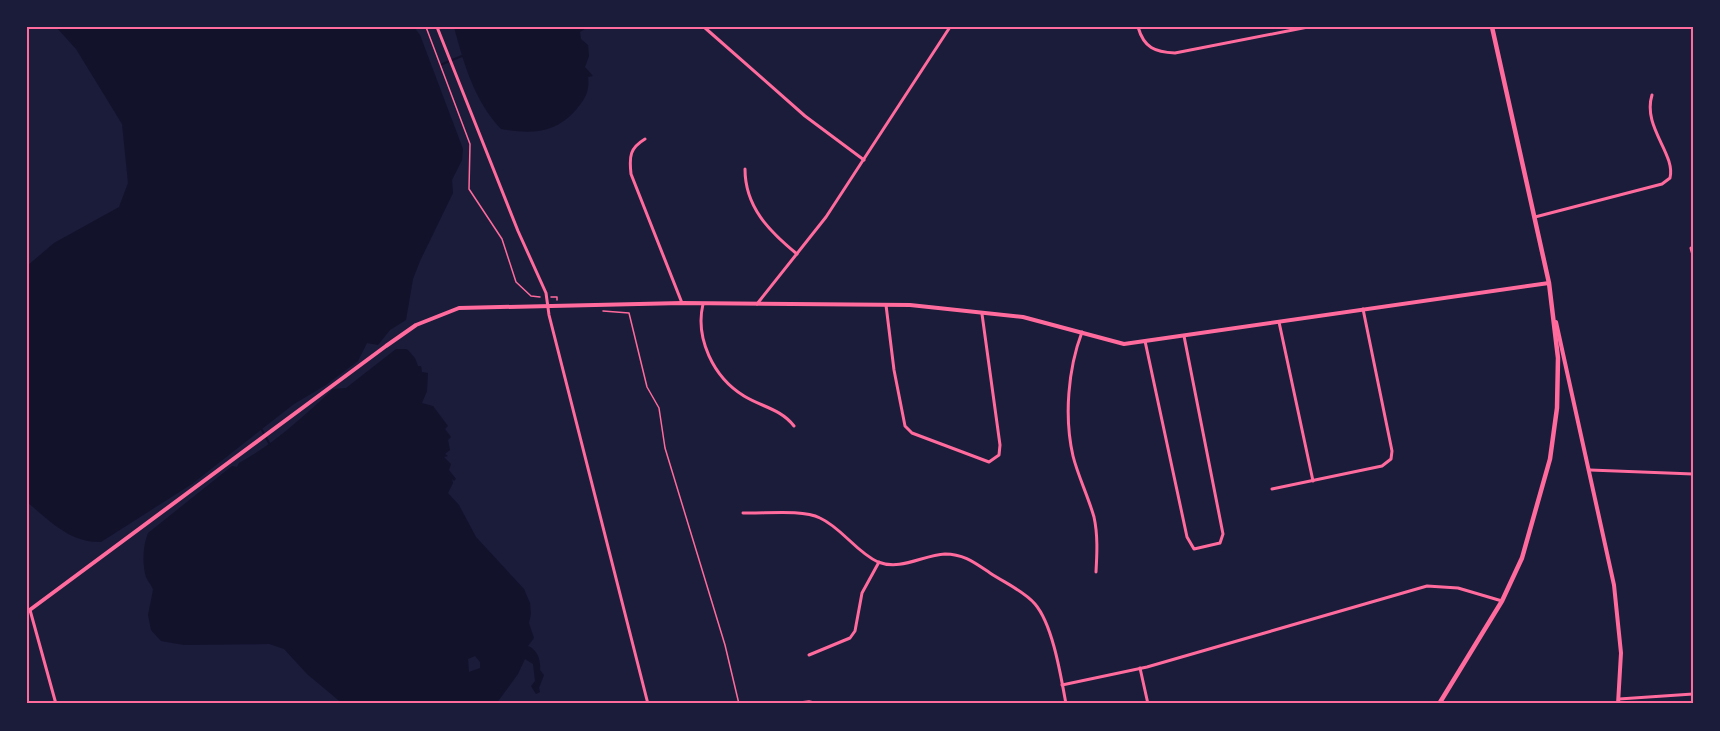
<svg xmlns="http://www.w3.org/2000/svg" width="1720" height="731" viewBox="0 0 1720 731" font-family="'Roboto Condensed',sans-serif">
	<rect width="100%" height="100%" fill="#1b1b3a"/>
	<g fill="#12122b" fill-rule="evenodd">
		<path d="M56,27H414L420,35L463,149L462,160L452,180L453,193L420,261L413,279L406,320L390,330L378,345L367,343L358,361L326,385L294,404L192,484L101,542C70,543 50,521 27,502V266L54,243L119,207L128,183L122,124L76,49Z"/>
		<path d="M454,27H588L580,32L581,39L588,45L589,56L585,67L593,76L588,77C590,93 584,100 575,111C554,134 530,134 501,129C474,100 464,64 454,27Z"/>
		<path d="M396,349H407L415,358L418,366H421L422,372L428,373L427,391L422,403L433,406L448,426L445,429L451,437L448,440L450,450L445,454L448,456L444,457L451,464L449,470L456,479L454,481L452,479L453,483L448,493L459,505L476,537L524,589L530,603L531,614L529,623L534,638L528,646C537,649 541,660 540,670L544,675L539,688L540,692L536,694L531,686L535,681L533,664L525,659L518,674L496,704H343L307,674L284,649L269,644L184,645L161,641L151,630L148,615L153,590C152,585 148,582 146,577C142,564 143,545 148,533L232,466L237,467L239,463C275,443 303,417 333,389L346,388ZM475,656L480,662V668L469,672L468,659Z"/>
	</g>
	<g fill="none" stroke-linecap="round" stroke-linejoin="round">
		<g stroke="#12122b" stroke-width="2">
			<polyline points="440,65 462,56"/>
			<polyline points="262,430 270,445"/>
		</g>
		<g stroke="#ff6b9d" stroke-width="1.5">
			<polyline points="426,27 470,144 469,189 502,239 516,282 531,296 540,297"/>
			<polyline points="551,297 557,297 557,300"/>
			<polyline points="603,311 629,313 647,387 659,408 665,448 725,645 739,704"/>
			<polyline points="784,704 809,701 822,704"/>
		</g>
		<g stroke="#ff6b9d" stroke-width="3">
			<polyline points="437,27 518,231 546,293 549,315 648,704"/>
			<polyline points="704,27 805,116 864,160"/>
			<path d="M1138,27C1144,48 1155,52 1175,53L1308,27"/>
			<path d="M645,139C630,148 629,156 631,174L682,303"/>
			<path d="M745,169C745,207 769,231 797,254"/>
			<path d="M1535,217L1662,184L1670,178C1676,154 1642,127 1652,95"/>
			<polyline points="1693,247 1691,248 1693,255"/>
			<path d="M703,304C695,338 713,377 744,396C762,407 781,409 794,426"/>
			<polyline points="757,304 826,217 950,27"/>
			<polyline points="886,305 894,370 905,426 912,433 989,462 999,455 1000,445 982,314"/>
			<polyline points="1279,322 1313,481"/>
			<path d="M1082,332C1068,369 1064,417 1073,456C1078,476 1088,496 1094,517C1098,535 1097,554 1096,572"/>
			<polyline points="1145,341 1187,537 1194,549 1220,543 1223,534 1184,336"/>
			<polyline points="1590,470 1693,474"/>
			<polyline points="1272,489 1382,466 1391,459 1392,451 1363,309"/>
			<path d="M743,513C763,514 802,509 820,518C842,528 856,552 878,562C901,571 923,555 945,554C964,554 975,563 990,573C1005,583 1024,591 1035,604C1053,625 1061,677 1066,704"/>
			<polyline points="30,610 56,704"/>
			<polyline points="809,655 850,638 855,631 862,593 879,562"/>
			<polyline points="1140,668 1148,704"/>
			<polyline points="1062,685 1147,667 1427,586 1458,588 1502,601"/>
			<polyline points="1619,699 1693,694"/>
		</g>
		<g stroke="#ff6b9d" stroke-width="4">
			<polyline points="1556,322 1614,585 1621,653 1618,704"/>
			<polyline points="27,612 386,346 416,325 459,308 682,303 910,305 1023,317 1124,344 1549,283"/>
		</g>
		<polyline stroke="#ff6b9d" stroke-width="4.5" points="1439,704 1502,601 1522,558 1550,459 1557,408 1558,358 1549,283 1492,27"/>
	</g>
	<rect width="1720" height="731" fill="none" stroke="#1b1b3a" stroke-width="57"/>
	<rect x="28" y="28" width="1664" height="674" fill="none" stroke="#ff6b9d" stroke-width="2"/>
</svg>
